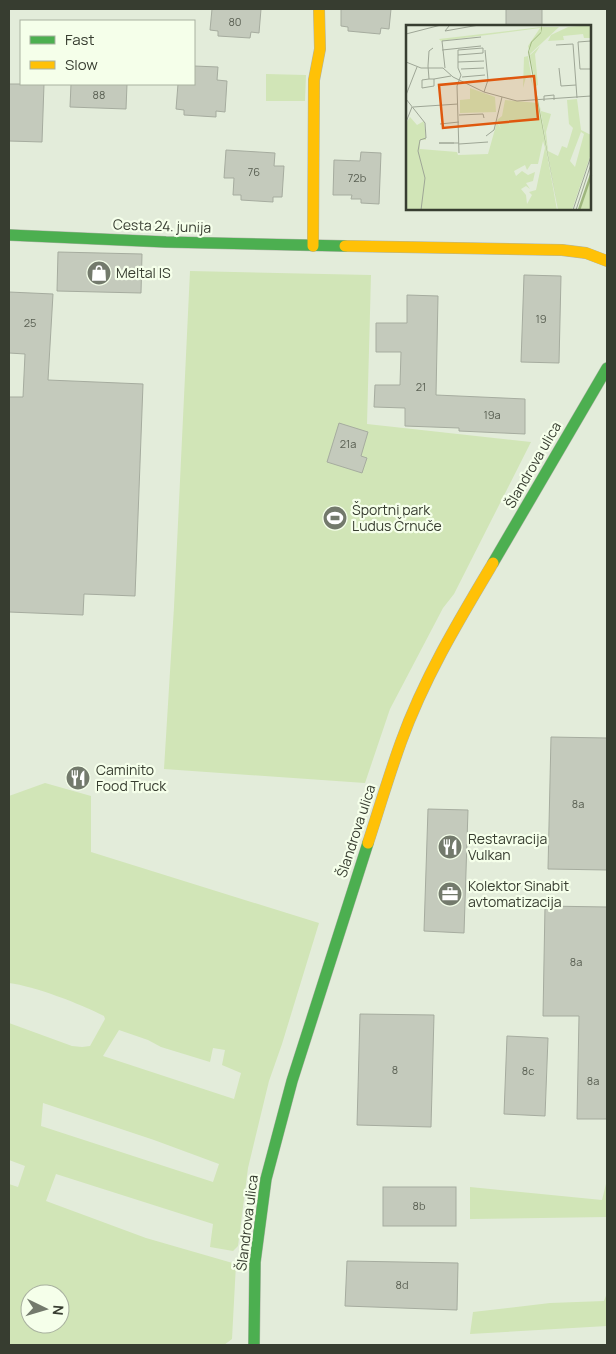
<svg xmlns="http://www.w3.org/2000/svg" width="616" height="1354" viewBox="0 0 616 1354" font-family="Manrope,sans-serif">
	<rect width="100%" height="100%" fill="#e3ecda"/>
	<g fill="#d1e5b7" fill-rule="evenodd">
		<polygon points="266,74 306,75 305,101 266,101"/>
		<polygon points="190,271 371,275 367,424 531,442 454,594 443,608 390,709 365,783 164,769 174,607"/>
		<path d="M45,783L91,796V852L319,923L282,1044L269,1081L261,1114L248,1168L238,1246L233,1251L210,1247L213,1224L56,1174L46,1201L146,1238L236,1264L232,1339L224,1345H9V1184L18,1187L25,1166L9,1160V1023L72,1046L82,1047L90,1046L105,1019L104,1016C81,1004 34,986 9,983V796ZM119,1030L148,1040L161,1047L210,1062L213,1048L225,1050L222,1065L241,1073L234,1099L103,1056ZM43,1103L154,1140L219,1164L213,1182L41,1126ZM30,1294H60V1324H30Z"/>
		<polygon points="607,1180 607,1217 470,1219 470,1187 602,1200"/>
		<polygon points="607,1293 607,1326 470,1334 473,1312 550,1303 604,1301"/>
	</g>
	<g fill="#c4cabc" stroke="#a6ac9f">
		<polygon points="212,9 261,9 259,33 251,32 250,38 218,36 218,31 210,30"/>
		<polygon points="341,9 391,9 389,29 381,28 380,34 348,31 348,27 341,26"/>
		<rect x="506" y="9" width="36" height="17"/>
		<polygon points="194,66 218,67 217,80 227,81 225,112 216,111 216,117 184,115 184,110 176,109 178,84 194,84"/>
		<polygon points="9,84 44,84 42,142 9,141"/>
		<polygon points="71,84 127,84 126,109 70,107"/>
		<polygon points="226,150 275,153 274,166 284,166 282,197 273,197 273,202 241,200 241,195 233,195 234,178 224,178"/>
		<polygon points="361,152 381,153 379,204 361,203 361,199 351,199 352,195 333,195 334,160 360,161"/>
		<polygon points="58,252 142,254 141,293 57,291"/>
		<polygon points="524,275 561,276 559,363 521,362"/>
		<polygon points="9,292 53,294 48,380 143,384 135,596 84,594 83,615 9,612 9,397 23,397 25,354 9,353"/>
		<polygon points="407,295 438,296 436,395 525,399 525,434 459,431 459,428 405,426 405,408 374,407 375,385 400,385 401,352 376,352 376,323 407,323"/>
		<polygon points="339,423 368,432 361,456 367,458 362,473 327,462"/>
		<polygon points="551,737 607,738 607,870 548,869"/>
		<polygon points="428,809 468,810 464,933 424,931"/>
		<polygon points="545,906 607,907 607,1119 577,1119 579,1016 543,1016"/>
		<polygon points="360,1014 434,1015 431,1127 357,1125"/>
		<polygon points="507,1036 548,1038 545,1116 504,1114"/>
		<rect x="383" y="1187" width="73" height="39"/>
		<polygon points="347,1261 458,1263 457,1310 345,1306"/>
	</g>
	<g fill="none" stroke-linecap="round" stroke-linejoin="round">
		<defs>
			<g id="fast">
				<polyline points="9,235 166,242 345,246"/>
				<polyline points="493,563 607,368"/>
				<polyline points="254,1345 255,1262 266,1179 292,1081 368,843"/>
			</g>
			<g id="slow">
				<polyline points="313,246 314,80 320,49 319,9"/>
				<polyline points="345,246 562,250 586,253 607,261"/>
				<path d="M368,843C379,809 389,775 401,742C424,678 459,620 493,563"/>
			</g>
		</defs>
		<use href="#fast" stroke="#adb3a5" stroke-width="12"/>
		<use href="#slow" stroke="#adb3a5" stroke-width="12"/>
		<use href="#fast" stroke="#4caf50" stroke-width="11"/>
		<use href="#slow" stroke="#ffc107" stroke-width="11"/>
	</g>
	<defs>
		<symbol id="shop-disc" viewBox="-11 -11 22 22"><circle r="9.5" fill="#737a6c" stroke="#f5ffea"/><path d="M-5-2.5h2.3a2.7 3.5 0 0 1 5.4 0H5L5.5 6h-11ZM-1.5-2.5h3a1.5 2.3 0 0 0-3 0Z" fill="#fff"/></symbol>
		<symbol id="stadium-disc" viewBox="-11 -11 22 22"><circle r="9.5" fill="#737a6c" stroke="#f5ffea"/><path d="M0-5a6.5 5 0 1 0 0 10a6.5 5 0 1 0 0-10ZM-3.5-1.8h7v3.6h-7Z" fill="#fff"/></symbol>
		<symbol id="restaurant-disc" viewBox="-11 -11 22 22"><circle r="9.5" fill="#737a6c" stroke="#f5ffea"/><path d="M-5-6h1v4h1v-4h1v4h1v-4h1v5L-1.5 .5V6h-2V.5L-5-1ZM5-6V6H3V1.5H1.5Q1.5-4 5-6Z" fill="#fff"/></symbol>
		<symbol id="office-disc" viewBox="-11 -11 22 22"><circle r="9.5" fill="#737a6c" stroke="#f5ffea"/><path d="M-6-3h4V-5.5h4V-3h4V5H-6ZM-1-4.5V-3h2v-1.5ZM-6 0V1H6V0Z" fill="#fff"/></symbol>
	</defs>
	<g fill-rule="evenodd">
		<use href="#shop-disc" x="85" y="259" width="28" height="28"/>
		<use href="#stadium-disc" x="321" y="504" width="28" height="28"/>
		<use href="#restaurant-disc" x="64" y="764" width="28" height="28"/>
		<use href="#restaurant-disc" x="436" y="833" width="28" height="28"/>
		<use href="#office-disc" x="436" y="880" width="28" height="28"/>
	</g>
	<g text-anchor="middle" stroke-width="4.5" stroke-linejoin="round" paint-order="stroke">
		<g font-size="11" fill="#5a6053">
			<text x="235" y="26">80</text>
			<text x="99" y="99">88</text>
			<text x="254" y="176">76</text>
			<text x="357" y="182">72b</text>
			<text x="541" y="323">19</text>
			<text x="30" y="327">25</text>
			<text x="421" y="391">21</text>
			<text x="492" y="419">19a</text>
			<text x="348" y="448">21a</text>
			<text x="578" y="808">8a</text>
			<text x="576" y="966">8a</text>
			<text x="395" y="1074">8</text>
			<text x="528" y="1075">8c</text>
			<text x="593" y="1085">8a</text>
			<text x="419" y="1210">8b</text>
			<text x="402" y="1289">8d</text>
		</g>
		<g font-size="14" fill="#373d30" stroke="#f5ffea">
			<text transform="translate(162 226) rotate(2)" y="5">Cesta 24. junija</text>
			<text transform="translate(533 465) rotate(-60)" y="5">Šlandrova ulica</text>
			<text transform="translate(356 831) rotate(-72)" y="5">Šlandrova ulica</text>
			<text transform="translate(247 1223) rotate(-83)" y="5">Šlandrova ulica</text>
		</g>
		<g font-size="14" fill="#373d30" stroke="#f5ffea" text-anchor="start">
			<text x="116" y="278">Meltal IS</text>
			<text x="352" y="515">Športni park<tspan x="352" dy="16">Ludus Črnuče</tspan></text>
			<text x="96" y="775">Caminito<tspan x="96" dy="16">Food Truck</tspan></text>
			<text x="468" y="844">Restavracija<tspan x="468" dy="16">Vulkan</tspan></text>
			<text x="468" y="891">Kolektor Sinabit<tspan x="468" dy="16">avtomatizacija</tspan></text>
		</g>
	</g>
	<g transform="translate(406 25)">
		<rect width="185" height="185" fill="#e3ecda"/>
		<path d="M185,0V13H178L177,9L157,11L158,15L142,16L145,10L162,2ZM135,2H153L124,29L122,21L134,3L35,16L33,14ZM134,21L129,29L132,60L130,61L124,30ZM122,31L127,62L124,52H120L117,63L118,32ZM64,63L89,72L90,87L54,88V75L64,74ZM171,74L175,105L185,110V129L166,185H152L133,78L135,86L145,89L140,107L142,126L152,131L156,121L161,123L167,103L163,99L161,75ZM175,107L178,109L169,142L164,136ZM99,75L132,78L151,185H0V98L4,92L11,100L18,96L20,115H14V124L51,127L52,130L82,129L91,97L95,104L91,95L96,91ZM137,116L139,123L130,165L123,167L126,170L121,179L120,170L115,164L120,161L124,164L120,158L127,156L129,147L122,150L116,146L110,151L108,146L119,140L121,145L125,139H132ZM185,153V185H174L183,157Z" fill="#d1e5b7" fill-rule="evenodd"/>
		<path d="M135,0L136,3L135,8L126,17L123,26L152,185L122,27L125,17L135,7Z" fill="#9eb67d"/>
		<path fill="none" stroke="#9eb67d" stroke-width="2.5" d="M173,185L185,150"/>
		<path fill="none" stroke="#9ea696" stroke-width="1" d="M43,1L39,6L73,0M0,9L35,0M185,16L172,17L174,44H185M150,20L167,19L171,73M36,25L75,21M52,30L77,28V23L52,25V43L55,50L51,61L53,128M0,37L15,43H37L47,52L78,67L111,76L185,71M52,37L78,36M39,43L36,16L75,12M153,43L155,61L170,60M55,44L78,43M56,52L79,50M23,54L16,55V63L28,61V54H23L22,41L23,26L27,23M28,54L45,51M78,67L82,55L79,25M0,70L11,42M0,74L19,98L20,113L14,115L12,126L19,153L15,185M138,76V71L148,70V75M7,82L52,79M53,90L77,89L78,93M0,97L6,82M34,99L53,97M80,111L88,105L96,72M48,118H33H53M53,119L82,117M167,185L185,131M170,185L185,139"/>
		<path fill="#df580e" fill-opacity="0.15" stroke="#df580e" stroke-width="2.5" d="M128,51L132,94L37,103L33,60Z"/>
		<rect width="185" height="185" fill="none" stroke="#373d30" stroke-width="2.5"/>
	</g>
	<rect width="616" height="1354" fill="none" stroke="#373d30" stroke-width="20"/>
	<rect x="20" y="20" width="175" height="65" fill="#f5ffea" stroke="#a9b1a0"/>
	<rect x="30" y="36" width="25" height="8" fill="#4caf50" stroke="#a9b1a0"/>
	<text x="65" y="45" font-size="15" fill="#373d30">Fast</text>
	<rect x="30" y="61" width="25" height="8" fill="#ffc107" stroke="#a9b1a0"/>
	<text x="65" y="70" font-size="15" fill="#373d30">Slow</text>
	<g transform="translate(45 1309) rotate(95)"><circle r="24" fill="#f5ffea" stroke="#a9b1a0"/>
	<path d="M0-4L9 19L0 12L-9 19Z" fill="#737a6c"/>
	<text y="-8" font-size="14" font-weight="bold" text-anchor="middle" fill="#373d30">N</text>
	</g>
</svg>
